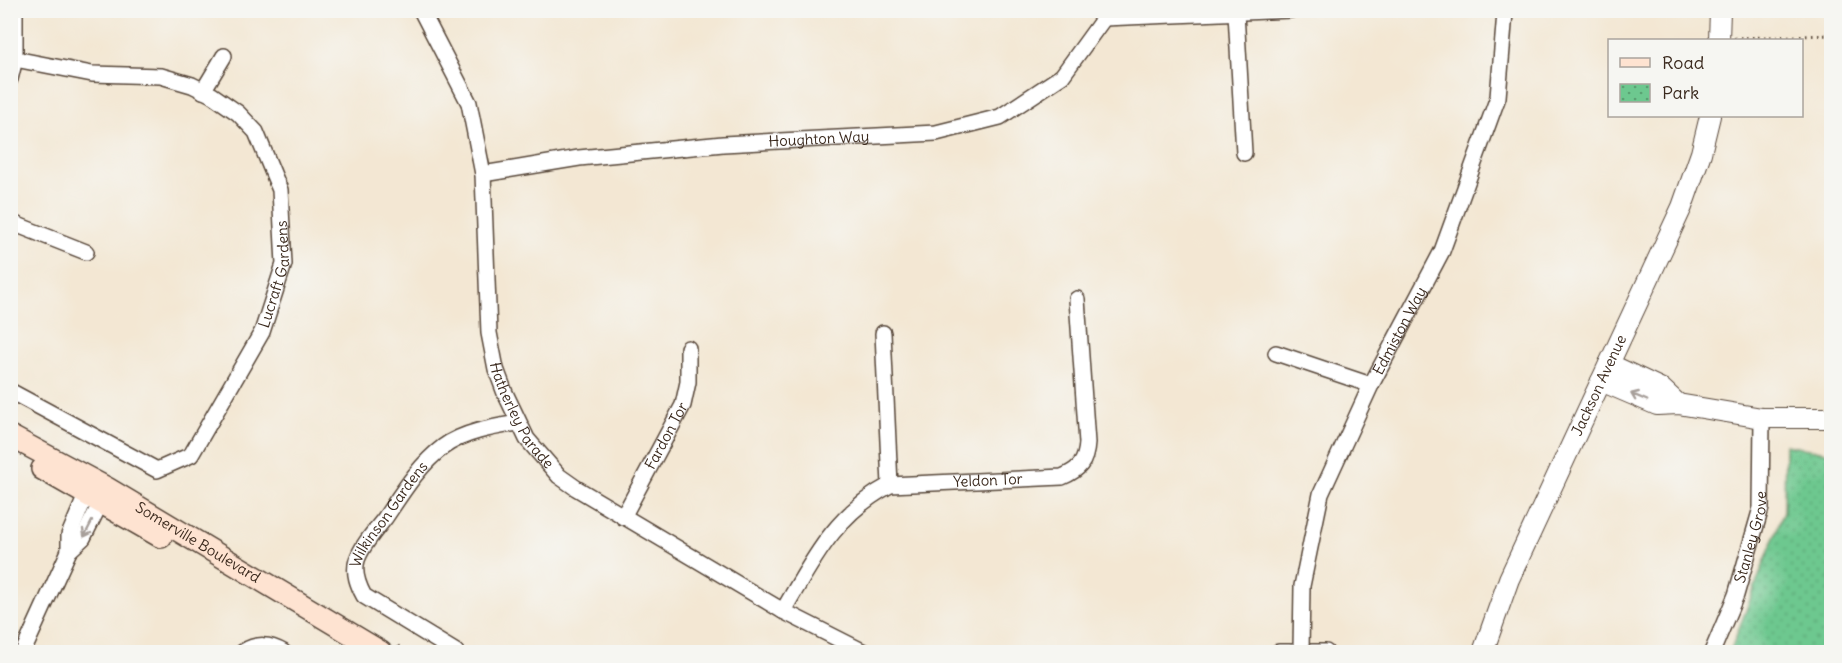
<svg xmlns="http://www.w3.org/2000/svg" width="1842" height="663" viewBox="0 0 1842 663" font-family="Delius,sans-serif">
	<defs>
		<pattern id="park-dots" width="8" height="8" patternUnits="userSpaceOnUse" patternTransform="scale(1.5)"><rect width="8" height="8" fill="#6dc88f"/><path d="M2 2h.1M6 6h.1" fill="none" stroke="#5ba374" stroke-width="1.8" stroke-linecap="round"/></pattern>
	</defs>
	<rect width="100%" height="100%" fill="#f6f6f2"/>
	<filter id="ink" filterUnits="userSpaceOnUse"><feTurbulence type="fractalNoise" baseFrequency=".0167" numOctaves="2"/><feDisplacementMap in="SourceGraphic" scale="12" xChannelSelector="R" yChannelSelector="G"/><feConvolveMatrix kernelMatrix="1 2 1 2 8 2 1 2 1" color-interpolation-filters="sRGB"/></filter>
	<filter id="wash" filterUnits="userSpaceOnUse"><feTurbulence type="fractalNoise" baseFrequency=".008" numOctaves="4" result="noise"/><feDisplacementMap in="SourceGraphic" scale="24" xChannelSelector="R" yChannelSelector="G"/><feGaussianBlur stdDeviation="1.35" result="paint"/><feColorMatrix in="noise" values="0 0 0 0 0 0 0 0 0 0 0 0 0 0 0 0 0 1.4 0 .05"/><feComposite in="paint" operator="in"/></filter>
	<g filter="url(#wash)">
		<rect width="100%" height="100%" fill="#f3e7d3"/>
		<polygon fill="url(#park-dots)" stroke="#547956" stroke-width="1.5" points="1785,445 1831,453 1831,652 1730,652 1784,511"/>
	</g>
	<g filter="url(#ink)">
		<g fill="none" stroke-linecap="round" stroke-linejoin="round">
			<defs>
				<g id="minor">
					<path id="s1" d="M421,10L469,103L483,174L489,333L496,369L505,393L527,439L559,476L576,488L783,611L864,652"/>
					<polyline points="1236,13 1244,153"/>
					<polyline points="1104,18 1291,10"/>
					<polyline points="10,79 15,59 15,10"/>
					<polyline points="203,91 224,56"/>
					<path id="s2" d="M483,174L579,158L723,144L936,133L1000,117L1062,76L1104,18L1105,10"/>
					<polyline points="10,222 86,252"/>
					<polyline points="883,333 890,485"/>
					<polyline points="1276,353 1371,385"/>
					<path id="s3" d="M10,391L157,470L191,455L262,332L284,264L280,190L256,132L238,113L212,95L192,85L161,76L92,74L15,59"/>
					<path id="s4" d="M623,517L683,405L688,382V348"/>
					<polyline points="69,551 69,535 90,486"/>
					<path id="s5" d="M783,611C813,560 835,514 890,485L1062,477C1079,470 1086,462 1087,443L1077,299"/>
					<path id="s6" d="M1301,651L1302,586L1321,494L1371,385L1442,251L1498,97L1505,13L1503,10"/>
					<polyline points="23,652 69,551 83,538 105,494"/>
					<path d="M243,652C256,643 270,644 283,652"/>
					<path id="s7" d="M456,652L364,596C358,585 353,573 357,560C362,545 375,531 385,518C402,493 419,465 443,447C463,432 494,427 518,423"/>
					<polyline points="1278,652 1326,652"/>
					<path id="s8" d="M1712,652L1736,595L1761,508L1762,418"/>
				</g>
				<g id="tertiary">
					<polyline points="1719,40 1720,10"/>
					<polyline points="1609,364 1662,389 1678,404"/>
					<polyline points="1601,381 1657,405 1678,404 1762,418 1832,418"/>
					<path id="s9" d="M1483,652L1509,579L1682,207L1701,153L1710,116"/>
				</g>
				<g id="secondary">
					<path id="s10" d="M10,436L107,488L381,652"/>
					<polyline points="42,469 161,537"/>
				</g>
			</defs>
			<use href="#minor" stroke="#574639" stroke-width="18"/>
			<use href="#tertiary" stroke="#574639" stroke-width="22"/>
			<use href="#secondary" stroke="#574639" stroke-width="24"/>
			<g stroke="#574639" stroke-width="3" stroke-dasharray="1.5 4.5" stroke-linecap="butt">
				<polyline points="1734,38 1832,35"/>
				<polyline points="398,646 409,652"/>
			</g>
			<use href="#minor" stroke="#fff" stroke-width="15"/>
			<use href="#tertiary" stroke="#fff" stroke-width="20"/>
			<use href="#secondary" stroke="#fee3d1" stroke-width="21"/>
		</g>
		<defs><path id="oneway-shaft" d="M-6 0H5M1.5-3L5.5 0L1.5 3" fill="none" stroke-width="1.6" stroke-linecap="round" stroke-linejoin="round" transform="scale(1.5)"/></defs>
		<g stroke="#a79f9a">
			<use href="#oneway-shaft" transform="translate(1639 397) rotate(-157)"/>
			<use href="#oneway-shaft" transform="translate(88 529) rotate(117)"/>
		</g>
	</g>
	<g text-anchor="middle" stroke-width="6" stroke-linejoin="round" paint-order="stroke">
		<g font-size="15" fill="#3b2a1e" stroke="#f6f6f2">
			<text dy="5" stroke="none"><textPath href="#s2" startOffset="338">Houghton Way</textPath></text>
			<text dy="5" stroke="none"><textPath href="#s3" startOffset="406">Lucraft Gardens</textPath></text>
			<text dy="5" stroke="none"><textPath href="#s6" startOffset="340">Edmiston Way</textPath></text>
			<text dy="5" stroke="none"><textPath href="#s9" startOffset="291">Jackson Avenue</textPath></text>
			<text dy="5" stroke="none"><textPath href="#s1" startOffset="426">Hatherley Parade</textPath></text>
			<text dy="5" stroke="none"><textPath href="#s4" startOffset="92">Fardon Tor</textPath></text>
			<text dy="5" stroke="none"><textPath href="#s5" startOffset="266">Yeldon Tor</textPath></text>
			<text dy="5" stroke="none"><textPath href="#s7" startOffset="201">Wilkinson Gardens</textPath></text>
			<text dy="5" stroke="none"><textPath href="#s8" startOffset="122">Stanley Grove</textPath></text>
			<text dy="5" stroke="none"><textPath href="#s10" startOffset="216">Somerville Boulevard</textPath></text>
		</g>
	</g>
	<rect width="1842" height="663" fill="none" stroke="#f6f6f2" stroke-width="36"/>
	<rect x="1608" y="39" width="195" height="78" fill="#f6f6f2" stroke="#aba49d" stroke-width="1.5"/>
	<rect x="1620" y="58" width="30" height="9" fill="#fee3d1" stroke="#aba49d" stroke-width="1.5"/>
	<text x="1662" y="69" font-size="18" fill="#3b2a1e">Road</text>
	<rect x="1620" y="84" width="30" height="18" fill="url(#park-dots)" stroke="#aba49d" stroke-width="1.5"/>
	<text x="1662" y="99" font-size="18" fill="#3b2a1e">Park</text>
</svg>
